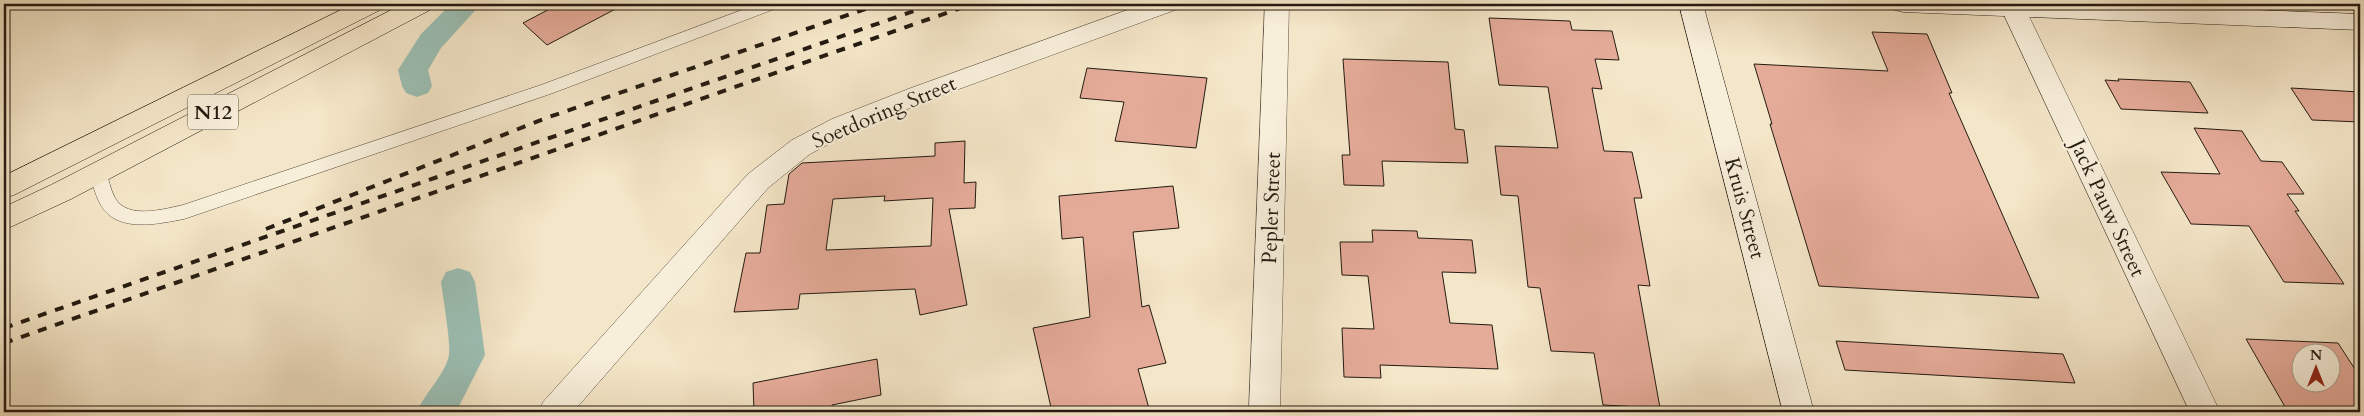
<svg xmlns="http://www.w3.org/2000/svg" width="2364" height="416" viewBox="0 0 2364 416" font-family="Cardo,serif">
	<rect width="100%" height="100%" fill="#f4e6c8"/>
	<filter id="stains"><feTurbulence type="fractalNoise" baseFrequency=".004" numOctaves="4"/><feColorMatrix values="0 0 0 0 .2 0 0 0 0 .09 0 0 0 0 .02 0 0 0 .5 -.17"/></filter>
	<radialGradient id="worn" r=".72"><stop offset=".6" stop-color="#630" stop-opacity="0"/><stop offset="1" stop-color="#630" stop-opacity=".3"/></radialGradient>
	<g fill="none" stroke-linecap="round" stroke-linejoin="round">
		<g fill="#9cc0b5" fill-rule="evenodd">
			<polygon points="451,4 481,4 441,48 428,70 432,86 428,93 417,97 406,93 402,86 398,70 421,34"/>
			<path d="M458,268L470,272L475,282L485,355L456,412H417C424,394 445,375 449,355C451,344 443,297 441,282L446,272Z"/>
		</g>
	</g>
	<g fill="#e5ab99" stroke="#241b11" fill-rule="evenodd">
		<polygon points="559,4 625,4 547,45 523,23"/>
		<polygon points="1489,18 1570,21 1572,30 1612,31 1619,60 1595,59 1602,89 1592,88 1604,151 1632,152 1642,198 1634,198 1650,286 1638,285 1660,408 1603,405 1594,353 1551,351 1540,288 1528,287 1518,196 1501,195 1495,146 1558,148 1548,87 1499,85"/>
		<polygon points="1872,32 1927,34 1952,93 1949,93 2039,298 1819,286 1770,124 1772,124 1754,64 1888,71"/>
		<polygon points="1343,59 1448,62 1455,129 1464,130 1468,163 1382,161 1384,186 1344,185 1342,155 1350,155"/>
		<polygon points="1087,68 1207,78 1196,148 1115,141 1124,102 1080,98"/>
		<polygon points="2118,79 2190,82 2208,113 2121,109 2105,80 2119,81"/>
		<polygon points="2291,88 2360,92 2360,122 2312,120"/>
		<polygon points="2194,128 2242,131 2261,161 2282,162 2304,194 2287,194 2299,211 2295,211 2344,284 2284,282 2249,226 2191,224 2161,172 2220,174"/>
		<path d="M965,141L964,183L976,182L975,208L949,209L967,305L920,315L915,289L800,294L798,309L734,312L746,253H760L767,205L784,204L789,174L802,163L935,156V143ZM885,196L884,201L933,198L931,246L826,250L833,199Z"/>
		<polygon points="1173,186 1179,228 1133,232 1142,307 1149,305 1166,363 1138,369 1150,412 1052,412 1033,328 1090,317 1083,237 1062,239 1059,196"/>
		<polygon points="1372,230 1417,231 1418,238 1472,240 1476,273 1442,272 1450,323 1492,325 1498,369 1380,365 1381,378 1344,377 1342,328 1374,329 1368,276 1342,275 1340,242 1373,242"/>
		<path d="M2246,339L2338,343L2360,377V412H2288ZM2302,354H2332V384H2302Z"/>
		<polygon points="1836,341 2063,354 2075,383 1845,370"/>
		<polygon points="877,359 881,395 832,405 833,412 754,412 753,383"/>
	</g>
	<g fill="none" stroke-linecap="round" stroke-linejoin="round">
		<defs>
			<path id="lane" d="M758,4H780L777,8L553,93L184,219C162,223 129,231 109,215C97,205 94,187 89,173L92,168L98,167L104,168C109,178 110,189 115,198C128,220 164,209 183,205L541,85Z"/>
			<g id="street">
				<polygon points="1144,4 1179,4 1175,10 929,100 850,133 810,154 768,188 573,412 539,412 543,402 748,174 792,140 832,119 911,88"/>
				<polygon points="1265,4 1289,4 1280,412 1249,412"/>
				<polygon points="1999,4 2023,4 2220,412 2190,412"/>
			</g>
			<g id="secondary">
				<polygon points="1679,4 1703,4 1814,412 1783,412"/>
				<polygon points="1891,4 2101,4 2360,14 2360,30 1903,12 1895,10"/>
			</g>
			<g id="highway">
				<polygon points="353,4 384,4 380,10 14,195 4,198 4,176"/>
				<polygon points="403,4 434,4 430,10 71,199 4,230 4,207 51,185"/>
			</g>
		</defs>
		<use href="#lane" stroke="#584e3f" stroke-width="1"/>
		<use href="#street" stroke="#584e3f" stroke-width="1"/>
		<use href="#secondary" stroke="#241b11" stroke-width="1"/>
		<use href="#highway" stroke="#241b11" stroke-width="1"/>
		<use href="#lane" fill="#f8efdb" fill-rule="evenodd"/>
		<use href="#street" fill="#f8efdb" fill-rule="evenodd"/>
		<use href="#secondary" fill="#f8efdb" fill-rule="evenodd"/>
		<use href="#highway" fill="#f4e6c8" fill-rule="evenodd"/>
		<g stroke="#241b11" stroke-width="4" stroke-dasharray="9 9" stroke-linecap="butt">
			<polyline points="266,229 546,118 880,4"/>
			<polyline points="4,328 934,4"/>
			<polyline points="4,343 972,4"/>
		</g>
	</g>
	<g text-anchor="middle" stroke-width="4.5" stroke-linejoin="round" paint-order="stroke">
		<rect fill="#f8efdb" stroke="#645b4e" stroke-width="1" x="188" y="94.5" width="50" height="35" rx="4"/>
		<g font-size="20" font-weight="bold" fill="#241b11">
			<text x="213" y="119">N12</text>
		</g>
		<g font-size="21" fill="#241b11" stroke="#f8efdb">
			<text transform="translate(884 112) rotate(-23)" y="7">Soetdoring Street</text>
			<text transform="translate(1271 208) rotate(-88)" y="7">Pepler Street</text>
			<text transform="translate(1745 208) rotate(75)" y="7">Kruis Street</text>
			<text transform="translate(2108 208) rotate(65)" y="7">Jack Pauw Street</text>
		</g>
	</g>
	<rect width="2364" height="416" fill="none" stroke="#f4e6c8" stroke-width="20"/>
	<rect x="5" y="5" width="2354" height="406" fill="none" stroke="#241b11" stroke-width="2.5"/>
	<rect x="10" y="10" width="2344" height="396" fill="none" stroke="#241b11"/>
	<g transform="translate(2316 368)"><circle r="24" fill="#f8efdb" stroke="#a39a8a"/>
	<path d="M0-4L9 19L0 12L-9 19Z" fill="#8f2418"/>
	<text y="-8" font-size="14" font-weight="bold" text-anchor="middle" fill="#241b11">N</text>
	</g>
	<rect width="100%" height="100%" filter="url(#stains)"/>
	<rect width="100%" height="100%" fill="url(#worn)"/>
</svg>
